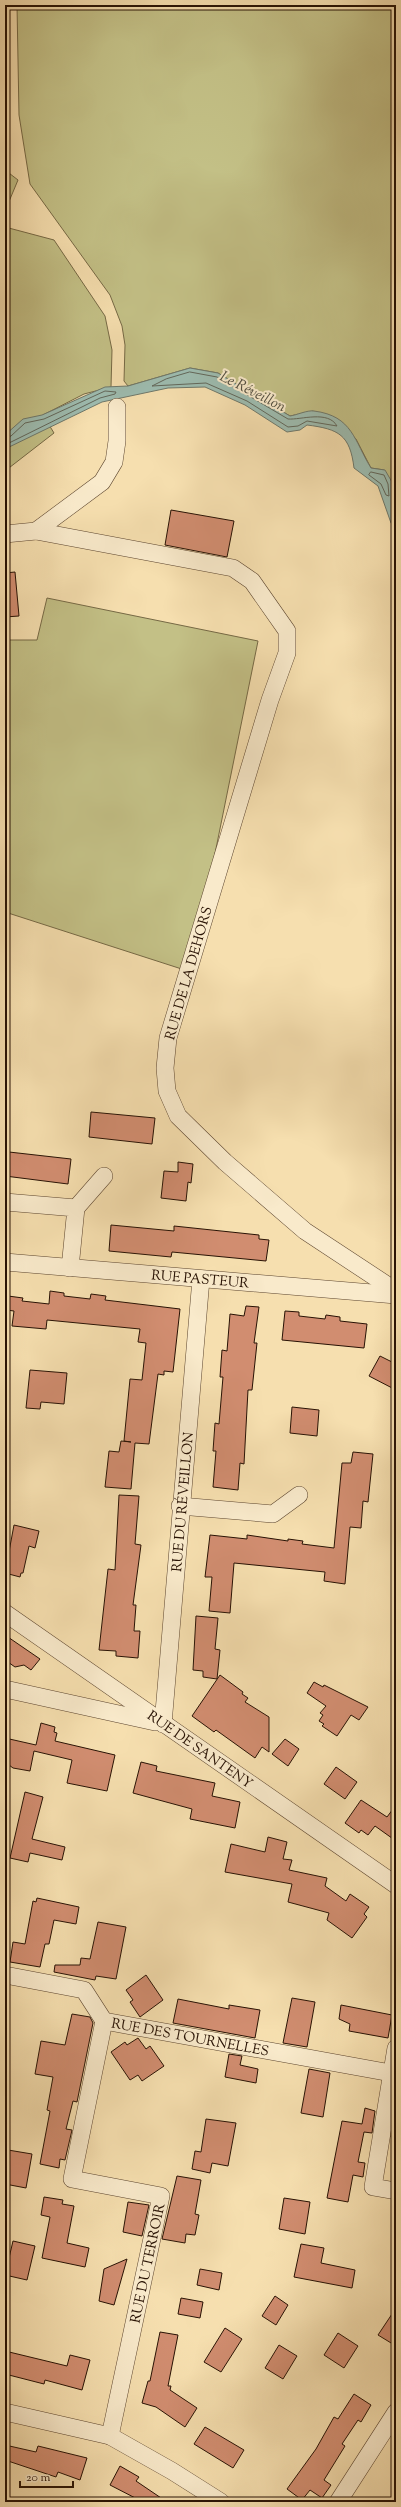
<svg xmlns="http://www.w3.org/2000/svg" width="401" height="2507" viewBox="0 0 401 2507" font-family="'Sorts Mill Goudy',serif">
	<rect width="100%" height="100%" fill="#f6dfaf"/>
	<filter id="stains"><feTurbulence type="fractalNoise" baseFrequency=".005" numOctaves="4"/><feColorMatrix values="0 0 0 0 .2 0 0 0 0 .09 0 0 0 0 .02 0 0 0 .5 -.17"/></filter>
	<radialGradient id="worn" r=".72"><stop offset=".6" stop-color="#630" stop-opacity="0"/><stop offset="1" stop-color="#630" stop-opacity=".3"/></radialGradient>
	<g fill="#c3c086" stroke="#766945">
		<polygon points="17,5 396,5 396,508 384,470 371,468 356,439 313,411 290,416 218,373 190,368 128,386 124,381 125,345 122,326 110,295 30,184 19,115"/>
		<polygon points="5,170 18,180 5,211"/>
		<polygon points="5,227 54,240 105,316 112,350 111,387 84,394 43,415 54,433 5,471"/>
		<polygon points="47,598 258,641 191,972 5,912 5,640 37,640"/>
	</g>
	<path fill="#9dbcb0" stroke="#6e786b" d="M190,368L218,373L290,416C297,415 307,410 314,411C353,416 354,441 371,468L385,470L392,482L396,529L391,523L378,486L354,468C350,435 339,429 307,425L300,430L287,432L245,405L205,387L168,388L102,402L5,449V435L23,419L42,415L105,387L128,386Z"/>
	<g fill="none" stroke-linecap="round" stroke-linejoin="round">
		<g stroke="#62675a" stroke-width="1">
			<path d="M190,372L217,377L288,419C301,420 328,410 337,426L307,421L298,426L288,427L247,401L206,383L152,386L166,379Z"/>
			<polyline points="5,438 11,436 25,423 44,419 105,391 116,392 115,394 100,398 5,445"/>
			<polygon points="371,472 384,475 388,484 389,496 386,495 381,484 369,475"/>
		</g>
	</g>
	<g fill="#d18d70" stroke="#281204">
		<polygon points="171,510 234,521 227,557 165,545"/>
		<polygon points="15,572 19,616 5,617 5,573"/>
		<polygon points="91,1112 155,1118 152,1144 89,1137"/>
		<polygon points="9,1152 71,1159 68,1184 5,1176"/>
		<polygon points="178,1162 193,1164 191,1183 188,1182 186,1201 161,1198 164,1171 178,1172"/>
		<polygon points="111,1225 174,1231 174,1226 259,1235 259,1239 269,1240 266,1261 172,1252 171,1257 109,1251"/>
		<polygon points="50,1291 64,1293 64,1296 90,1299 91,1294 106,1296 105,1300 180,1309 173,1372 164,1371 164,1375 158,1374 149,1444 135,1443 131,1489 105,1487 109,1451 119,1452 121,1441 131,1442 124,1441 130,1379 142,1380 146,1343 138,1342 140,1329 47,1320 46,1329 12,1326 14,1311 6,1310 8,1296 23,1298 22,1301 49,1304"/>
		<polygon points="246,1306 259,1307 254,1343 257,1343 252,1390 248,1390 244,1464 240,1463 238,1490 213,1487 216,1451 213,1451 215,1423 219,1424 223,1377 220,1377 222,1350 227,1351 230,1314 244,1316"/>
		<polygon points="285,1311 299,1312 299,1316 325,1319 326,1315 340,1317 340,1321 367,1324 364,1348 282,1340"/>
		<polygon points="380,1356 396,1364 396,1390 369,1376"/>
		<polygon points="30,1370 67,1373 64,1404 41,1402 40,1409 26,1408"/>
		<polygon points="292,1407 319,1410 317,1436 290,1433"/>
		<polygon points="353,1452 373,1454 368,1502 363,1501 361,1528 350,1527 345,1584 324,1581 325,1572 234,1563 230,1613 209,1611 212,1577 205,1577 210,1535 247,1539 247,1535 288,1541 288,1539 303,1541 302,1544 334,1548 342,1463 351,1463"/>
		<polygon points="119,1495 139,1496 135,1544 141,1545 133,1605 136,1605 134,1631 140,1631 138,1658 116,1656 116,1651 99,1650 108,1569 115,1570"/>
		<polygon points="14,1525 39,1531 35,1548 29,1546 23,1573 21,1573 20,1577 5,1573"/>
		<polygon points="196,1616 218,1618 215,1649 220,1650 217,1679 203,1677 203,1671 193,1670"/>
		<polygon points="5,1635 40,1659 31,1670 24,1665 15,1667 5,1660"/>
		<polygon points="220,1675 243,1692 242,1694 248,1698 245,1702 269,1717 269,1752 262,1747 255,1758 216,1730 214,1732 192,1716"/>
		<polygon points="314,1682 323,1687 324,1685 368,1707 359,1720 351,1715 337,1736 322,1726 324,1724 319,1721 323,1715 320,1713 326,1706 307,1693"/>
		<polygon points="41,1723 55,1727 54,1732 57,1733 55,1741 115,1755 107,1791 67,1783 72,1760 34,1751 30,1771 13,1768 5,1762 5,1738 36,1745"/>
		<polygon points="285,1739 299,1749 288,1766 272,1754"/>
		<polygon points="141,1762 157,1766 156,1771 215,1783 212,1796 240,1802 235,1828 190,1819 192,1809 133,1793"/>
		<polygon points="336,1767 357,1782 345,1799 324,1784"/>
		<polygon points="25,1792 43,1797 32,1839 65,1847 62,1860 30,1853 28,1862 10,1858"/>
		<polygon points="361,1800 387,1817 396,1805 396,1841 375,1826 368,1835 361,1830 359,1833 345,1823"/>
		<polygon points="268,1837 287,1842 283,1859 292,1860 289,1870 327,1878 325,1886 346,1901 350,1894 369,1907 364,1914 367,1917 352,1938 327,1920 329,1913 288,1902 292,1884 225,1872 231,1844 265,1852"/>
		<polygon points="37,1898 79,1907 76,1924 54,1920 49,1944 45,1944 40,1967 10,1962 13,1942 25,1944 33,1901 36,1902"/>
		<polygon points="98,1922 126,1927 116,1979 96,1976 95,1980 54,1972 55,1965 80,1965 81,1958 90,1959"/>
		<polygon points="146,1975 163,2000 140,2017 130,2002 133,2000 126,1990"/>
		<polygon points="292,1998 315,2002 307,2047 283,2043"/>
		<polygon points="178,1999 229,2009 229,2005 260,2010 255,2038 173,2023"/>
		<polygon points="341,2005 392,2015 388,2038 349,2031 350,2024 339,2019"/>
		<polygon points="72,2014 90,2017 93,2023 77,2102 73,2101 66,2129 72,2130 65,2160 60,2159 59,2168 40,2164 50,2111 47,2110 53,2077 35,2074 41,2041 65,2045"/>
		<polygon points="138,2038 146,2049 150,2046 164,2066 142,2081 138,2075 130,2080 111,2052 125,2042 127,2045"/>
		<polygon points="229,2054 242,2056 240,2065 258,2069 256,2083 225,2077"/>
		<polygon points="309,2069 330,2073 323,2117 301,2113"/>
		<polygon points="365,2108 375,2111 372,2133 364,2132 358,2162 365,2163 363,2177 353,2175 348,2202 327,2198 342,2121 362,2124"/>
		<polygon points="395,2116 396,2116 396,2138 391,2137"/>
		<polygon points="206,2119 236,2123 228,2166 212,2163 210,2173 192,2169 195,2151 201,2152"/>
		<polygon points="8,2150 32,2154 26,2188 5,2184"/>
		<polygon points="177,2176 201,2180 195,2214 199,2215 195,2235 186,2234 185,2243 162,2239"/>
		<polygon points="44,2197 63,2200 62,2204 74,2206 67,2243 89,2248 85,2267 42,2258 50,2217 41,2215"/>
		<polygon points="284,2198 310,2202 305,2234 279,2229"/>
		<polygon points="128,2202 149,2205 142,2236 123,2232"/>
		<polygon points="13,2241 35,2246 27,2280 5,2275"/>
		<polygon points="301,2244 324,2248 321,2263 355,2270 352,2288 294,2277"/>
		<polygon points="127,2259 114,2305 99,2301 104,2269"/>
		<polygon points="200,2269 222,2273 219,2290 197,2285"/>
		<polygon points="275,2296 288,2305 276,2325 262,2316"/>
		<polygon points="181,2298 203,2302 200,2318 178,2314"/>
		<polygon points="396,2308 396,2346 378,2335"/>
		<polygon points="225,2328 242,2339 221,2372 204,2362"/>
		<polygon points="160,2332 178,2335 168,2386 171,2386 170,2390 197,2408 185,2427 156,2407 142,2403 148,2381 150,2381"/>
		<polygon points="338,2333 358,2346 344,2368 324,2355"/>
		<polygon points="279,2345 297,2356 283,2379 265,2368"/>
		<polygon points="5,2351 67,2366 70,2355 90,2360 82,2390 45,2380 44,2384 5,2374"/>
		<polygon points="354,2394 371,2405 361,2422 358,2420 342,2444 345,2446 324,2480 331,2485 322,2498 310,2490 302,2500 287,2489 316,2449 334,2417 338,2419"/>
		<polygon points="205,2427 244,2450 233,2468 194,2444"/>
		<polygon points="5,2445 36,2452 38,2446 87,2458 80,2480 58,2472 56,2477 5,2460"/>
		<polygon points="120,2466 139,2477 136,2481 167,2502 143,2502 110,2485"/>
	</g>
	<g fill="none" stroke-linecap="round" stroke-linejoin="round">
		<defs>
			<g id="minor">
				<polyline points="36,531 233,568 252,581 287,631 287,653 270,700 168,1038 165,1068 167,1091 178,1116 225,1162 305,1231 396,1291"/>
				<polyline points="5,534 36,531 102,482 114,462 117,441 117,407"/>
				<polyline points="5,1202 76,1208 70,1268"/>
				<polyline points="76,1208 104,1176"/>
				<path id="s1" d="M5,1262L396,1295"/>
				<polyline points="180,1506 273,1514 299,1495"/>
				<path id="s2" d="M5,1613L396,1885"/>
				<polyline points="5,1689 155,1722"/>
				<path id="s3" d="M163,1724L201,1279"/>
				<path id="s4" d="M5,1975L84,1990L104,2021L391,2073"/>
				<polyline points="104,2021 72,2179 161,2196 110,2436"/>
				<polyline points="396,2048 373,2187 396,2191"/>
				<polyline points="5,2412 110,2436 172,2471 221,2502"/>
				<polyline points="338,2502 396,2412"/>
			</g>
		</defs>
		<use href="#minor" stroke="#5c452f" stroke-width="18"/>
		<use href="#minor" stroke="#f9eacb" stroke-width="17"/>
	</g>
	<g text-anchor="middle" stroke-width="4" stroke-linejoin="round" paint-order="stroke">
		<g font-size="14" fill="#281204" stroke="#f9eacb">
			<text transform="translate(188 973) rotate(-74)" y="5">RUE DE LA DEHORS</text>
			<text dy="5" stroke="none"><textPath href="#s1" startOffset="196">RUE PASTEUR</textPath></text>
			<text dy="5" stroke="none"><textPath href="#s3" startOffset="223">RUE DU RÉVEILLON</textPath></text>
			<text dy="5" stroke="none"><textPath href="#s2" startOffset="238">RUE DE SANTENY</textPath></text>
			<text dy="5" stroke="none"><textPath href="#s4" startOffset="205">RUE DES TOURNELLES</textPath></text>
			<text transform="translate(147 2263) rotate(-78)" y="5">RUE DU TERROIR</text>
		</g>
		<g font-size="15" font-style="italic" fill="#514e40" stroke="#f9eacb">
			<text transform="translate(253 391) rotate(27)" y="5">Le Réveillon</text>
		</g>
	</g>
	<rect width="401" height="2507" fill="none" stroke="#f6dfaf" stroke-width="20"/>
	<rect x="6" y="6" width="389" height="2495" fill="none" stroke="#281204" stroke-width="2"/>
	<rect x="10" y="10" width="381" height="2487" fill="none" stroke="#281204"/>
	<path d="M20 2481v6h53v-6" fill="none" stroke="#281204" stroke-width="2"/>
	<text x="26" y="2481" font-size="12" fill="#281204" stroke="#f9eacb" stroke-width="3" paint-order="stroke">20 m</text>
	<rect width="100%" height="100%" filter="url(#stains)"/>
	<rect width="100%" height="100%" fill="url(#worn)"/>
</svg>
